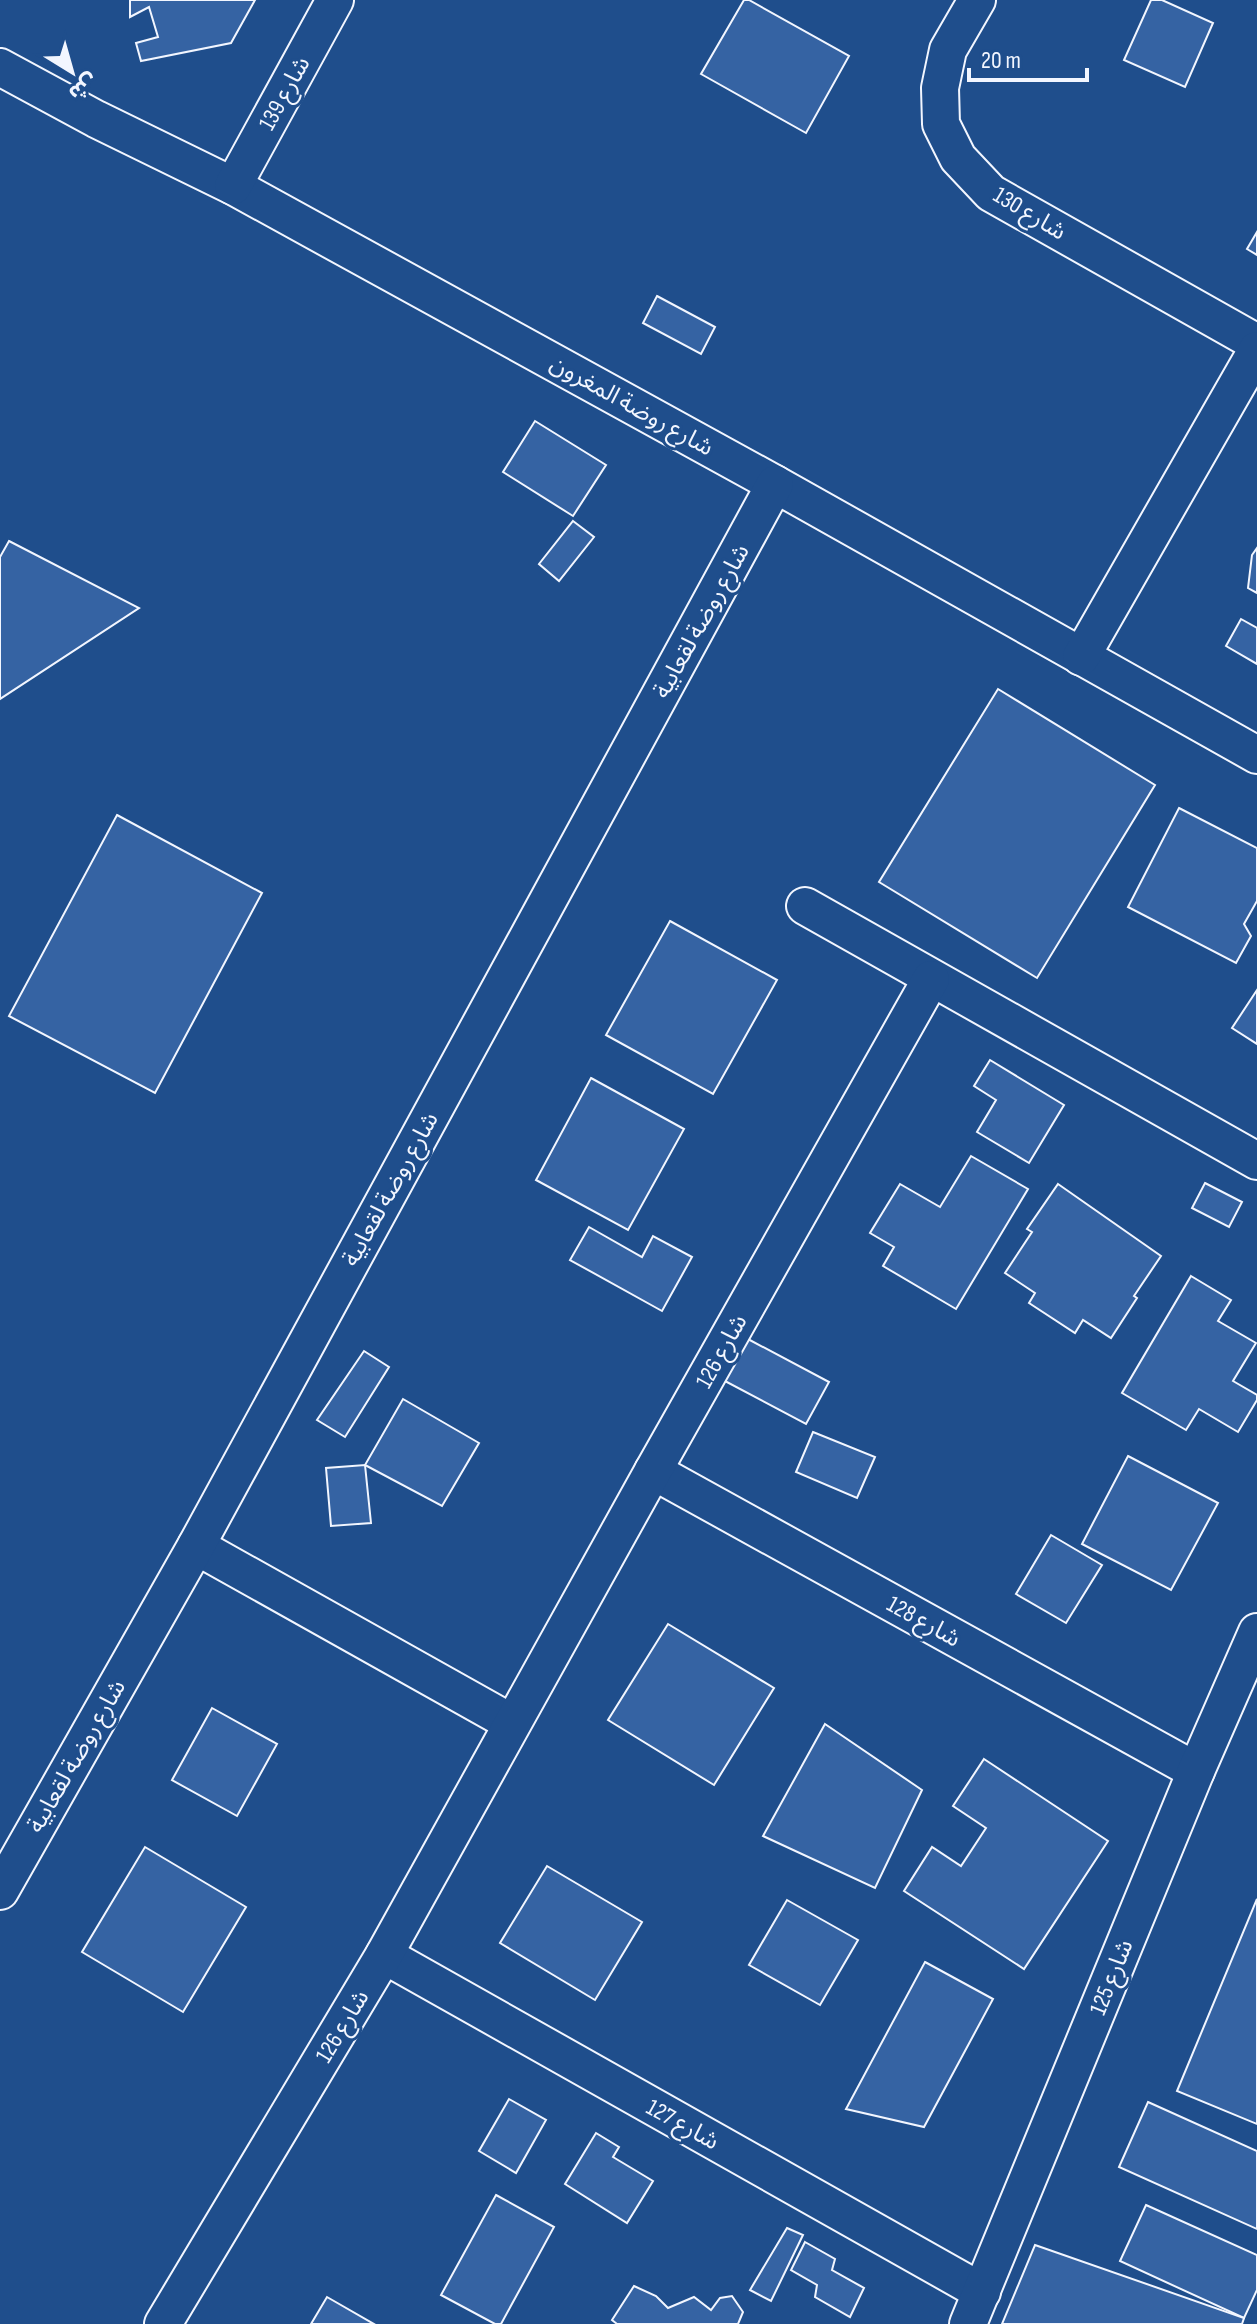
<svg xmlns="http://www.w3.org/2000/svg" width="1257" height="2324" viewBox="0 0 1257 2324" font-family="'Sofia Sans Condensed','Noto Sans Arabic',sans-serif">
	<rect width="100%" height="100%" fill="#1f4e8c"/>
	<g fill="#3563a3" stroke="#f2f6ff" stroke-width="2">
		<polygon points="130,0 255,0 231,43 141,61 136,43 158,37 149,7 130,17"/>
		<polygon points="744,0 749,0 849,56 806,133 701,74"/>
		<polygon points="1151,0 1162,0 1213,23 1185,87 1124,60"/>
		<polygon points="1257,232 1257,255 1247,249"/>
		<polygon points="657,296 715,327 701,354 643,323"/>
		<polygon points="535,421 606,465 573,516 503,472"/>
		<polygon points="573,521 594,537 559,581 539,564"/>
		<polygon points="9,541 139,608 0,699 0,557"/>
		<polygon points="1257,548 1257,593 1248,588 1252,555"/>
		<polygon points="1241,619 1257,628 1257,664 1226,646"/>
		<polygon points="998,689 1155,785 1037,978 879,882"/>
		<polygon points="1179,808 1257,848 1257,901 1244,924 1251,936 1236,963 1128,907"/>
		<polygon points="117,815 262,893 155,1093 9,1016"/>
		<polygon points="670,921 777,980 713,1094 606,1035"/>
		<polygon points="1257,990 1257,1044 1232,1028"/>
		<polygon points="990,1060 1064,1105 1029,1163 977,1132 996,1100 974,1086"/>
		<polygon points="591,1078 684,1129 628,1230 536,1180"/>
		<polygon points="971,1156 1028,1189 956,1309 883,1266 894,1247 870,1233 900,1184 940,1207"/>
		<polygon points="1205,1183 1242,1202 1229,1227 1192,1208"/>
		<polygon points="1058,1184 1161,1256 1134,1296 1137,1298 1111,1338 1083,1320 1075,1333 1029,1303 1035,1293 1005,1273 1032,1232 1027,1229"/>
		<polygon points="589,1227 642,1257 653,1236 692,1257 662,1311 570,1260"/>
		<polygon points="1191,1276 1231,1300 1218,1321 1256,1343 1233,1381 1257,1395 1257,1400 1238,1432 1199,1409 1186,1430 1122,1393"/>
		<polygon points="746,1338 829,1382 806,1424 723,1380"/>
		<polygon points="364,1351 389,1367 345,1437 317,1420"/>
		<polygon points="403,1399 479,1443 442,1506 365,1465"/>
		<polygon points="813,1432 875,1457 857,1498 796,1472"/>
		<polygon points="1128,1456 1218,1503 1171,1590 1082,1544"/>
		<polygon points="365,1465 371,1523 331,1526 326,1468"/>
		<polygon points="1051,1535 1102,1565 1066,1623 1016,1594"/>
		<polygon points="668,1624 774,1688 714,1785 608,1720"/>
		<polygon points="212,1708 277,1744 237,1816 172,1780"/>
		<polygon points="825,1724 922,1790 875,1888 763,1836"/>
		<polygon points="984,1759 1108,1841 1024,1969 904,1891 932,1847 961,1866 986,1828 953,1806"/>
		<polygon points="145,1847 246,1907 183,2012 82,1952"/>
		<polygon points="547,1866 642,1922 595,2000 500,1943"/>
		<polygon points="1257,1899 1257,2124 1177,2091"/>
		<polygon points="787,1900 858,1940 820,2005 749,1965"/>
		<polygon points="925,1962 993,1999 924,2127 846,2109"/>
		<polygon points="509,2099 546,2120 516,2173 479,2151"/>
		<polygon points="1148,2102 1257,2151 1257,2229 1119,2167"/>
		<polygon points="596,2133 619,2147 613,2157 653,2181 627,2223 565,2184"/>
		<polygon points="496,2195 554,2227 501,2324 495,2324 441,2295"/>
		<polygon points="1146,2205 1257,2255 1257,2290 1244,2318 1120,2261"/>
		<polygon points="787,2228 803,2235 771,2301 750,2290"/>
		<polygon points="805,2242 835,2259 832,2270 864,2288 850,2317 815,2297 817,2285 791,2270"/>
		<polygon points="1035,2245 1244,2318 1242,2324 1002,2324"/>
		<polygon points="634,2286 656,2296 668,2308 694,2297 711,2310 720,2298 732,2296 743,2312 738,2324 617,2324 612,2320"/>
		<polygon points="327,2297 374,2324 311,2324"/>
	</g>
	<g fill="none" stroke-linecap="round" stroke-linejoin="round">
		<defs>
			<g id="street">
				<polyline points="977,0 948,50 940,88 941,124 958,158 991,193 1257,343"/>
				<polyline points="0,67 96,119 233,186 775,484 1257,755"/>
				<polyline points="233,186 335,0"/>
				<polyline points="1081,657 1257,350"/>
				<polyline points="805,906 1257,1161"/>
				<polyline points="653,1471 1196,1771"/>
				<polyline points="196,1546 512,1723"/>
				<polyline points="0,1891 196,1546 775,484"/>
				<polyline points="384,1955 982,2292"/>
				<polyline points="163,2324 384,1955 653,1471 931,979"/>
				<polyline points="968,2324 1196,1771 1257,1632"/>
			</g>
		</defs>
		<use href="#street" stroke="#f2f6ff" stroke-width="40"/>
		<use href="#street" stroke="#1f4e8c" stroke-width="36"/>
	</g>
	<g text-anchor="middle" stroke-width="6" stroke-linejoin="round" paint-order="stroke">
		<g font-size="24" fill="#f2f6ff" stroke="#1f4e8c">
			<text transform="translate(284 93) rotate(-61)" y="8">شارع 139</text>
			<text transform="translate(1030 213) rotate(31)" y="8">شارع 130</text>
			<text transform="translate(632 405) rotate(29)" y="8">شارع روضة المغرون</text>
			<text transform="translate(701 621) rotate(-61)" y="8">شارع روضة لقعابية</text>
			<text transform="translate(390 1189) rotate(-61)" y="8">شارع روضة لقعابية</text>
			<text transform="translate(721 1351) rotate(-61)" y="8">شارع 126</text>
			<text transform="translate(924 1621) rotate(29)" y="8">شارع 128</text>
			<text transform="translate(76 1756) rotate(-60)" y="8">شارع روضة لقعابية</text>
			<text transform="translate(1111 1977) rotate(-68)" y="8">شارع 125</text>
			<text transform="translate(342 2026) rotate(-59)" y="8">شارع 126</text>
			<text transform="translate(683 2124) rotate(29)" y="8">شارع 127</text>
		</g>
	</g>
	<g transform="translate(72 72) rotate(143)" stroke="#1f4e8c" stroke-width="6" paint-order="stroke">
	<path d="M0-6L14 30L0 20L-14 30Z" fill="#f2f6ff"/>
	<text y="-12" font-size="22" font-weight="bold" text-anchor="middle" fill="#f2f6ff">ش</text>
	</g>
	<path d="M969 68v12h118v-12" fill="none" stroke="#f2f6ff" stroke-width="4"/>
	<text x="981" y="68" font-size="24" fill="#f2f6ff" stroke="#1f4e8c" stroke-width="6" paint-order="stroke">20 m</text>
</svg>
